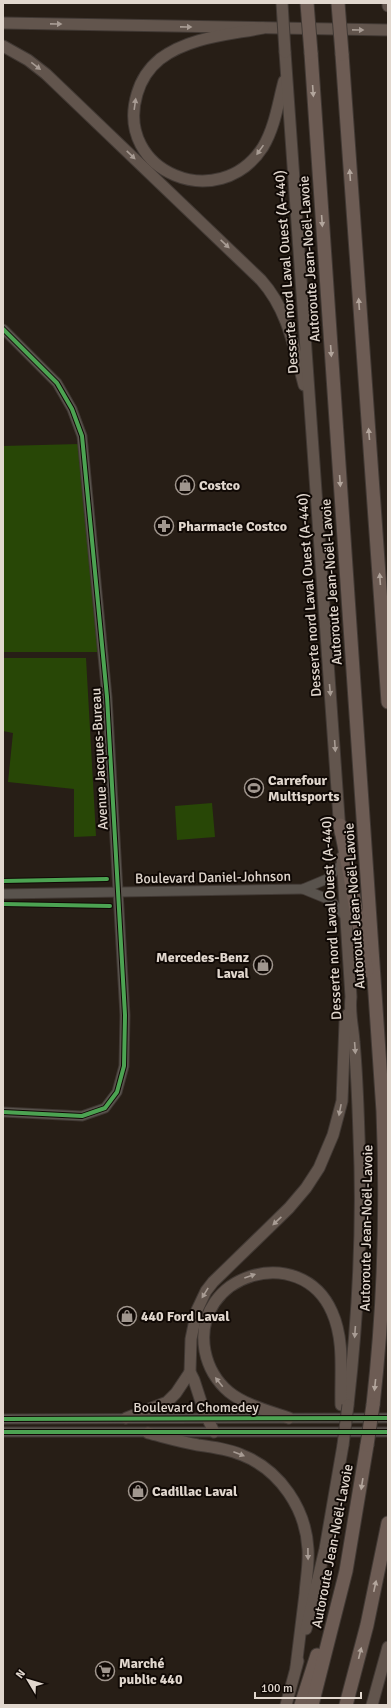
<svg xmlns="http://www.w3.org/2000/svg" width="391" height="1708" viewBox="0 0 391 1708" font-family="Signika,sans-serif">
	<rect width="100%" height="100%" fill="#271e16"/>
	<g fill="#284706">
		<polygon points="79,444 99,652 3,652 3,446"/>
		<polygon points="3,658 86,658 96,836 74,837 74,789 8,782 13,733 3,731"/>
		<polygon points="212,803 215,837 177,840 175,806"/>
	</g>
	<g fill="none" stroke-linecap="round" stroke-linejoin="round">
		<defs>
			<g id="minor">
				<polyline points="3,329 57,383 72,409 82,436 107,697 125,1015 124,1066 117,1092 105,1108 82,1116 3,1112"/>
				<polyline points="303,889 330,900 345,916"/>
				<polyline points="3,894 303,889 327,879 342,864"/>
				<polyline points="3,1419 388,1418"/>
				<polyline points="3,1432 388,1432"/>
			</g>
			<g id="major">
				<polyline points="388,3 388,6"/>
				<polyline points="3,23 388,30"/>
				<path d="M263,28C228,35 189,37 160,59C149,68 141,80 137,94C114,172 219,215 263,147C275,127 278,103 284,81"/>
				<path d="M3,46L28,60L46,74L261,280C288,310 294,348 304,385"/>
				<polyline points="285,52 340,832"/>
				<path d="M342,857L351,997C349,1013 353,1026 354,1042C357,1073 358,1105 359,1136C363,1226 358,1316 348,1405"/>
				<polyline points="126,1418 167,1402 176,1393 190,1372"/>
				<path d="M289,1418C269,1411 245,1405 229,1392C216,1381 208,1366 205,1351C191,1274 301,1241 332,1312C345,1341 340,1374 341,1405"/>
				<polyline points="214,1432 204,1411 194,1380 190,1372 191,1339 197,1310 206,1291 213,1282 289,1208 306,1188 319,1168 333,1135 342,1101 345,1022 348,1014"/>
				<path d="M148,1433C164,1437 181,1442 198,1445C213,1447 228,1449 242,1455C280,1470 306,1509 308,1549C309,1564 306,1579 305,1594C302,1618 299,1643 296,1667"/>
				<polyline points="306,1629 325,1549 343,1445"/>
				<polyline points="286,1705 298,1661"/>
				<polyline points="372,1705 388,1647"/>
			</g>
			<g id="highway">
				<path d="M311,53L383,1111C387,1209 384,1308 373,1405"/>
				<polyline points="342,54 388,702"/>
				<path d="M340,825C350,873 358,922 367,971"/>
				<polyline points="301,1705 317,1655"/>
				<polyline points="312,1705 346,1571 367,1445"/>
				<polyline points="346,1705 367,1625 388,1523"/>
			</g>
		</defs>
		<use href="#minor" stroke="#413934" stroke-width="11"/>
		<use href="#major" stroke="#413934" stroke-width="13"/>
		<use href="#highway" stroke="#413934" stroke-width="15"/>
		<use href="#minor" stroke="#59534d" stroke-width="9"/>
		<use href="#major" stroke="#62554d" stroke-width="11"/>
		<use href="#highway" stroke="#6d5c54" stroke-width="13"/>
		<defs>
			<g id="major-bridge">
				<polyline points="282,3 285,52"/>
				<polyline points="343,1445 348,1405"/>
			</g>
			<g id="highway-bridge">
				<polyline points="307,3 311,53"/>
				<polyline points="338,3 342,54"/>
				<polyline points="367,1445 373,1405"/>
			</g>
		</defs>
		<use href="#major-bridge" stroke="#413934" stroke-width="13" stroke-linecap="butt"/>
		<use href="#highway-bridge" stroke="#413934" stroke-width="15" stroke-linecap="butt"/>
		<use href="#major-bridge" stroke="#62554d" stroke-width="11"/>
		<use href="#highway-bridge" stroke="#6d5c54" stroke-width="13"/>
		<defs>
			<g id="cycleway">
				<polyline points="3,329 57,383 72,409 82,436 107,697 125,1015 124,1066 117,1092 105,1108 82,1116 3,1112"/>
				<polyline points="3,881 107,879"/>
				<polyline points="3,904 110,906"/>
				<polyline points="3,1419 388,1418"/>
				<polyline points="3,1432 388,1432"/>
			</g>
		</defs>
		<use href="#cycleway" stroke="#100905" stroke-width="6"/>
		<use href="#cycleway" stroke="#4ca352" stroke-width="4"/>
	</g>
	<defs><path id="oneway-solid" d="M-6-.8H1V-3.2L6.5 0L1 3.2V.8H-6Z"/></defs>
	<g fill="#a89c94">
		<use href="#oneway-solid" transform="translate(56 24) rotate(1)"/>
		<use href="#oneway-solid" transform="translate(186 27) rotate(1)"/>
		<use href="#oneway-solid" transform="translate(358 30) rotate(1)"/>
		<use href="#oneway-solid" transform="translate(36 66) rotate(38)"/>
		<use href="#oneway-solid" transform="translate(135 104) rotate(-82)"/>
		<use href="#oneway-solid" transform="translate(260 150) rotate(125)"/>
		<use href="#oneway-solid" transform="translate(131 155) rotate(44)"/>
		<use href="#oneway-solid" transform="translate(225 244) rotate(43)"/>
		<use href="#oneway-solid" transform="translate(330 690) rotate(85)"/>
		<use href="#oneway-solid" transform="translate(335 746) rotate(86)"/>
		<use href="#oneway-solid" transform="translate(355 1048) rotate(86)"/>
		<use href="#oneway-solid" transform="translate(340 1110) rotate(101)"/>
		<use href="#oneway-solid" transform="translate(277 1221) rotate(137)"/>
		<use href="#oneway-solid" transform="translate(250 1276) rotate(-19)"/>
		<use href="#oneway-solid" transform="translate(205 1293) rotate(122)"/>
		<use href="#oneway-solid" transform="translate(355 1332) rotate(94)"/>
		<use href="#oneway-solid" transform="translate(219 1382) rotate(-129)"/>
		<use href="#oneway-solid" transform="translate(239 1454) rotate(21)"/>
		<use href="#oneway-solid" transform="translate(308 1554) rotate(89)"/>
	</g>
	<g fill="#b3a69d">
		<use href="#oneway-solid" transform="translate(313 91) rotate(86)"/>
		<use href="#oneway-solid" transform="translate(350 175) rotate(-94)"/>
		<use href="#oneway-solid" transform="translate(322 221) rotate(86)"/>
		<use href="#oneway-solid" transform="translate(359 304) rotate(-94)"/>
		<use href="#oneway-solid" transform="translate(331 351) rotate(86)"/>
		<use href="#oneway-solid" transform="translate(369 434) rotate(-95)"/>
		<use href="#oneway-solid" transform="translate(340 481) rotate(86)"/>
		<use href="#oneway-solid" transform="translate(380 579) rotate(-94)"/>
		<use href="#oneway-solid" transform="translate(375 1385) rotate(96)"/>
		<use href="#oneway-solid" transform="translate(362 1484) rotate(99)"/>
		<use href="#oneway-solid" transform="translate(375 1586) rotate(-78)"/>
		<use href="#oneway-solid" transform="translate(360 1653) rotate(-76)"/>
	</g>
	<defs>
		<symbol id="shop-ring" viewBox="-11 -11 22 22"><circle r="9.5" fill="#100905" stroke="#a0968e" stroke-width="1.5"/><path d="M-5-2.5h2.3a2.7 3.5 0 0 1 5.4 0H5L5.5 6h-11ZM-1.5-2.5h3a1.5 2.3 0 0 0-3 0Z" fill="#a0968e"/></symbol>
		<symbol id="pharmacy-ring" viewBox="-11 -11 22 22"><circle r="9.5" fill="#100905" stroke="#a0968e" stroke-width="1.5"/><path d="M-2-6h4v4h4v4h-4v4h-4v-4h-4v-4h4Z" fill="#a0968e"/></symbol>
		<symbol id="stadium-ring" viewBox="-11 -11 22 22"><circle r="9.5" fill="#100905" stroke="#a0968e" stroke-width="1.5"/><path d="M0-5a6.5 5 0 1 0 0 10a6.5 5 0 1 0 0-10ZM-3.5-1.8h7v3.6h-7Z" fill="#a0968e"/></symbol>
		<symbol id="supermarket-ring" viewBox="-11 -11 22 22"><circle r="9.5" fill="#100905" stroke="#a0968e" stroke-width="1.5"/><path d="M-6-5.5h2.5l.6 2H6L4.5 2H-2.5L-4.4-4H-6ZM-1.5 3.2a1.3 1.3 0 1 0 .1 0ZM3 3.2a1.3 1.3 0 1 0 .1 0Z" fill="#a0968e"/></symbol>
	</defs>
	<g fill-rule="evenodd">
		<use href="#shop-ring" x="174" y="474" width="22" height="22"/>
		<use href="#pharmacy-ring" x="153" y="515" width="22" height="22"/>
		<use href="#stadium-ring" x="243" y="777" width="22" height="22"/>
		<use href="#shop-ring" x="252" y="954" width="22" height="22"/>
		<use href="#shop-ring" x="116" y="1305" width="22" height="22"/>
		<use href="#shop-ring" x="127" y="1480" width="22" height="22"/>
		<use href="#supermarket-ring" x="94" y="1660" width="22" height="22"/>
	</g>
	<g text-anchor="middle" stroke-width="4" stroke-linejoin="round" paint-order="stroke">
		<g font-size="14" fill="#e1d7ce" stroke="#100905">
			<text transform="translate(309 259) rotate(-94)" y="5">Autoroute Jean-Noël-Lavoie</text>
			<text transform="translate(286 272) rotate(-94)" y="5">Desserte nord Laval Ouest (A-440)</text>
			<text transform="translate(331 582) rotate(-94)" y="5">Autoroute Jean-Noël-Lavoie</text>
			<text transform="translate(309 595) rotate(-94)" y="5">Desserte nord Laval Ouest (A-440)</text>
			<text transform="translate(99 759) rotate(-93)" y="5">Avenue Jacques-Bureau</text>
			<text transform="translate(213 877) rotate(-1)" y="5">Boulevard Daniel-Johnson</text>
			<text transform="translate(354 906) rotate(-94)" y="5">Autoroute Jean-Noël-Lavoie</text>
			<text transform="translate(331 918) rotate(-93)" y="5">Desserte nord Laval Ouest (A-440)</text>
			<text transform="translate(366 1228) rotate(-89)" y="5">Autoroute Jean-Noël-Lavoie</text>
			<text x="196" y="1412">Boulevard Chomedey</text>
			<text transform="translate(332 1546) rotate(-79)" y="5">Autoroute Jean-Noël-Lavoie</text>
		</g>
		<g font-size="14" font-weight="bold" fill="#e1d7ce" stroke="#100905" text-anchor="start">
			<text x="199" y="490">Costco</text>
			<text x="178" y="531">Pharmacie Costco</text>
			<text x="268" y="785">Carrefour<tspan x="268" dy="16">Multisports</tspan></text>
			<text x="249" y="962" text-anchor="end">Mercedes-Benz<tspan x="249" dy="16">Laval</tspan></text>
			<text x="141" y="1321">440 Ford Laval</text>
			<text x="152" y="1496">Cadillac Laval</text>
			<text x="119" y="1668">Marché<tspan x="119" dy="16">public 440</tspan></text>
		</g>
	</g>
	<rect width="391" height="1708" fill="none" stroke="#e1d7ce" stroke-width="8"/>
	<g transform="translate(28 1680) rotate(308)" stroke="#100905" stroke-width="3" paint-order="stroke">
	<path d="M0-3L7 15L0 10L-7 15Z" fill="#e1d7ce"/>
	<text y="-6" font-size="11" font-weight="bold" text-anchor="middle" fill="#e1d7ce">N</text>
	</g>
	<path d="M255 1692v6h106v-6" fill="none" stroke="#e1d7ce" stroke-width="2"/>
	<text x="261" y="1692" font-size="12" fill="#e1d7ce" stroke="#100905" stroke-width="3" paint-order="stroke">100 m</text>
</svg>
